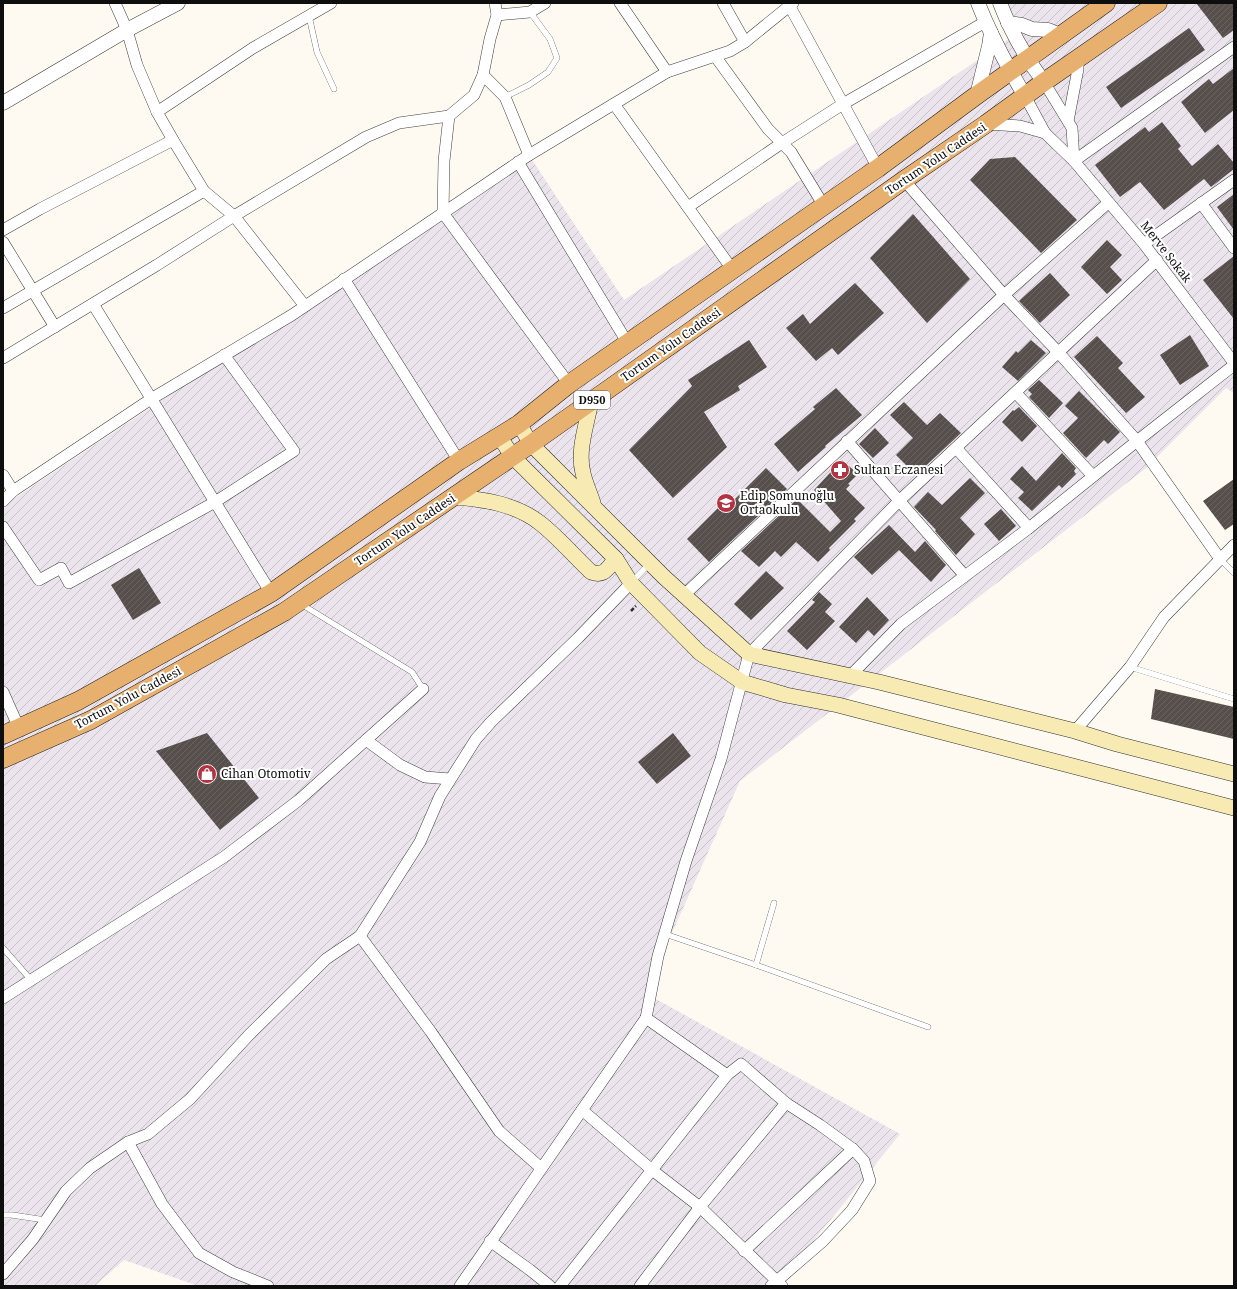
<svg xmlns="http://www.w3.org/2000/svg" width="1237" height="1289" viewBox="0 0 1237 1289" font-family="'Noto Serif',serif">
	<defs>
		<pattern id="industrial-furrows" width="10" height="10" patternUnits="userSpaceOnUse"><rect width="10" height="10" fill="#ebe4ec"/><path d="M-1 1l2-2M0 10L10 0M9 11l2-2" fill="none" stroke="#c8c2c9"/></pattern>
		<pattern id="building-hatch" width="6" height="6" patternUnits="userSpaceOnUse"><rect width="6" height="6" fill="#564f4c"/><path d="M-1 1l2-2M0 6l6-6M5 7l2-2" fill="none" stroke="#696461"/></pattern>
	</defs>
	<rect width="100%" height="100%" fill="#fefaf1"/>
	<polygon fill="url(#industrial-furrows)" points="1007,3 1234,3 1234,393 1226,388 1145,469 740,781 645,993 900,1134 777,1286 198,1286 124,1260 95,1286 3,1286 3,506 529,155 624,300 1016,34"/>
	<g fill="url(#building-hatch)">
		<polygon points="1196,3 1234,3 1234,30 1223,38"/>
		<polygon points="1189,28 1205,50 1121,108 1106,87"/>
		<polygon points="1234,68 1234,110 1205,133 1181,102 1209,79 1213,84"/>
		<polygon points="1162,122 1181,146 1178,149 1192,166 1218,144 1234,163 1234,169 1211,187 1204,179 1164,210 1140,182 1120,197 1095,165 1145,127 1149,132"/>
		<polygon points="1015,157 1077,220 1041,253 970,180 990,159"/>
		<polygon points="1234,194 1234,230 1217,207"/>
		<polygon points="913,214 970,279 927,323 870,258"/>
		<polygon points="1107,240 1122,255 1110,267 1122,280 1107,294 1081,267"/>
		<polygon points="1234,256 1234,319 1203,280"/>
		<polygon points="1050,273 1070,295 1040,323 1019,301"/>
		<polygon points="855,283 884,313 838,355 832,348 816,361 786,328 803,314 810,324"/>
		<polygon points="1190,335 1209,366 1180,385 1160,355"/>
		<polygon points="1097,336 1123,363 1118,368 1145,397 1126,413 1074,357"/>
		<polygon points="749,340 767,367 738,386 740,390 704,412 727,447 673,498 629,450 692,386 688,380"/>
		<polygon points="1031,340 1046,353 1018,381 1002,367 1016,351 1018,353"/>
		<polygon points="1039,380 1063,403 1049,418 1029,397 1032,394 1028,390"/>
		<polygon points="836,388 862,415 825,446 826,447 798,472 774,444 815,409 813,407"/>
		<polygon points="1079,391 1120,432 1108,444 1104,440 1086,458 1063,433 1078,418 1065,406"/>
		<polygon points="904,402 927,425 940,413 961,433 916,475 896,455 913,438 890,415"/>
		<polygon points="1019,407 1037,426 1022,442 1002,422 1013,410 1014,411"/>
		<polygon points="875,428 889,443 873,458 859,444"/>
		<polygon points="1062,453 1076,468 1074,471 1076,474 1062,488 1059,485 1032,511 1018,498 1024,492 1010,479 1022,466 1036,481"/>
		<polygon points="842,460 858,474 848,484 850,485 846,489 865,508 854,519 856,521 829,548 830,550 818,562 796,542 781,557 775,551 759,567 741,551 797,499 830,532 841,521 814,490"/>
		<polygon points="766,468 787,489 709,562 687,539 719,507 723,511"/>
		<polygon points="970,478 985,493 960,518 975,534 956,555 935,531 936,530 914,507 928,492 942,505"/>
		<polygon points="1234,479 1234,524 1225,530 1203,501"/>
		<polygon points="1001,509 1016,526 999,541 984,524"/>
		<polygon points="889,525 915,552 925,541 946,565 931,582 899,550 872,575 854,557"/>
		<polygon points="139,568 161,603 133,620 111,585"/>
		<polygon points="766,571 784,588 751,620 734,604"/>
		<polygon points="819,592 832,604 825,612 835,621 807,650 787,631 815,602 812,600"/>
		<polygon points="867,597 889,620 874,636 868,630 856,643 839,627"/>
		<polygon points="1155,689 1234,707 1234,739 1151,719"/>
		<polygon points="207,733 259,798 220,830 156,751"/>
		<polygon points="673,733 691,756 657,784 638,762"/>
	</g>
	<g fill="none" stroke-linecap="round" stroke-linejoin="round">
		<defs>
			<g id="service">
				<polyline points="309,16 317,52 334,89"/>
				<polyline points="505,97 529,85 548,72 557,58 550,39 530,12"/>
				<polyline points="1220,559 1234,573"/>
				<polyline points="631,583 650,563"/>
				<polyline points="301,604 412,672 423,689"/>
				<polyline points="1130,667 1234,699"/>
				<polyline points="665,934 756,965 928,1027"/>
				<polyline points="3,948 31,980"/>
				<polyline points="756,965 774,903"/>
				<polyline points="3,1215 12,1215 45,1220"/>
			</g>
			<g id="minor">
				<polyline points="115,3 127,30 137,65 157,112 173,140 204,191 234,216 305,306"/>
				<polyline points="620,3 667,72"/>
				<polyline points="723,3 745,42"/>
				<polyline points="788,3 878,168"/>
				<polyline points="497,15 530,12 545,3"/>
				<polyline points="715,56 768,129 791,152 824,206"/>
				<polyline points="483,75 505,97 529,155"/>
				<polyline points="1044,82 1072,128 1074,161"/>
				<polyline points="1025,96 1045,133 1074,161 1144,244 1234,363"/>
				<polyline points="614,104 732,269"/>
				<polyline points="157,112 253,48 331,3"/>
				<polyline points="449,116 444,161 443,213 569,384"/>
				<polyline points="1068,121 1078,69 1078,59"/>
				<polyline points="987,124 1020,126 1045,133"/>
				<polyline points="1074,161 1234,47"/>
				<polyline points="518,162 627,342"/>
				<polyline points="904,180 1004,295 1059,353 1137,441 1220,559"/>
				<polyline points="1201,203 1234,248"/>
				<polyline points="688,207 782,143 843,104 985,22"/>
				<polyline points="3,230 40,209 173,140"/>
				<polyline points="3,242 55,327"/>
				<polyline points="1144,244 1234,180"/>
				<polyline points="344,279 459,461"/>
				<polyline points="93,304 271,593"/>
				<polyline points="3,308 204,191"/>
				<polyline points="3,358 157,265 234,216 366,137 399,123 449,116 474,95 483,75 490,39 497,15 495,3"/>
				<polyline points="1016,393 1093,476"/>
				<polyline points="847,441 965,576"/>
				<polyline points="956,448 1029,528"/>
				<polyline points="3,475 13,491"/>
				<polyline points="3,501 13,491 151,399 292,315 529,155 667,72 730,51 745,42 793,3"/>
				<polyline points="3,527 39,580 61,568 69,583 215,502 294,451 224,355"/>
				<polyline points="683,596 1004,295 1108,203"/>
				<polyline points="850,676 901,624 1029,528 1137,441 1234,365"/>
				<polyline points="3,692 19,728"/>
				<polyline points="1075,731 1130,667 1164,617 1234,545"/>
				<polyline points="366,740 400,765 425,777 450,779"/>
				<polyline points="360,936 431,1032 499,1131 541,1168"/>
				<polyline points="3,998 224,857 299,800 423,689"/>
				<polyline points="646,1018 658,956 686,861 721,759 749,654 900,500 1157,260"/>
				<polyline points="582,1110 646,1018 727,1075"/>
				<polyline points="128,1142 148,1134 190,1099 248,1036 326,959 360,936 420,842 440,796 476,739 491,722 578,638 631,583"/>
				<polyline points="490,1241 530,1270 550,1286"/>
				<polyline points="744,1251 853,1149 820,1125 786,1103"/>
				<polyline points="3,1274 33,1239 66,1191 90,1168 128,1142 162,1204 199,1253 233,1272 268,1286"/>
				<polyline points="460,1286 582,1110 652,1170 700,1207 782,1286"/>
				<polyline points="560,1286 727,1075 741,1064 786,1103 700,1207 640,1286"/>
				<polyline points="771,1286 823,1241 852,1210 870,1181 864,1161 853,1149"/>
			</g>
			<g id="tertiary">
				<path d="M978,3C991,36 1007,66 1025,96"/>
				<path d="M1000,3C1011,32 1025,57 1044,82"/>
				<polyline points="1008,23 1022,25 1032,29 1048,30 1060,35"/>
				<polyline points="977,95 989,46 991,33"/>
				<polyline points="3,103 127,30 178,3"/>
			</g>
			<g id="secondary">
				<path d="M591,401C587,424 577,450 583,473C585,483 590,493 593,503"/>
				<polyline points="519,424 531,444 664,577 749,654 879,682 1075,731 1117,744 1234,774"/>
				<polyline points="499,436 513,457 616,559 631,583 700,653 742,682 786,695 838,705 1234,808"/>
				<path d="M454,497C483,499 516,504 540,523C558,537 574,556 591,572C605,577 607,568 616,559"/>
			</g>
			<g id="trunk">
				<polyline points="3,735 78,701 271,593 459,461 519,424 569,384 878,168 977,95 1106,3"/>
				<polyline points="3,759 91,720 284,612 531,444 904,180 986,124 1044,82 1158,3"/>
			</g>
		</defs>
		<use href="#service" stroke="#414141" stroke-width="6"/>
		<use href="#minor" stroke="#414141" stroke-width="12"/>
		<use href="#tertiary" stroke="#414141" stroke-width="15"/>
		<use href="#secondary" stroke="#303030" stroke-width="16"/>
		<use href="#trunk" stroke="#1f1f1f" stroke-width="19"/>
		<polyline stroke="#303030" stroke-width="2.5" stroke-dasharray="4 2" stroke-linecap="butt" points="631,611 636,606"/>
		<use href="#service" stroke="#fff" stroke-width="5.5"/>
		<use href="#minor" stroke="#fff" stroke-width="11"/>
		<use href="#tertiary" stroke="#fff" stroke-width="14"/>
		<use href="#secondary" stroke="#f7ebb3" stroke-width="15"/>
		<use href="#trunk" stroke="#e8b06e" stroke-width="18"/>
	</g>
	<defs>
		<symbol id="pharmacy-disc" viewBox="-11 -11 22 22"><circle r="9.5" fill="#b23342" stroke="#fff"/><path d="M-2-6h4v4h4v4h-4v4h-4v-4h-4v-4h4Z" fill="#fff"/></symbol>
		<symbol id="school-disc" viewBox="-11 -11 22 22"><circle r="9.5" fill="#b23342" stroke="#fff"/><path d="M0-5L7-2L0 1L-7-2ZM-4 1L0 2.5L4 1V4Q0 6-4 4Z" fill="#fff"/></symbol>
		<symbol id="shop-disc" viewBox="-11 -11 22 22"><circle r="9.5" fill="#b23342" stroke="#fff"/><path d="M-5-2.5h2.3a2.7 3.5 0 0 1 5.4 0H5L5.5 6h-11ZM-1.5-2.5h3a1.5 2.3 0 0 0-3 0Z" fill="#fff"/></symbol>
	</defs>
	<g fill-rule="evenodd">
		<use href="#pharmacy-disc" x="829" y="459" width="22" height="22"/>
		<use href="#school-disc" x="715" y="492" width="22" height="22"/>
		<use href="#shop-disc" x="196" y="763" width="22" height="22"/>
	</g>
	<g text-anchor="middle" stroke-width="4" stroke-linejoin="round" paint-order="stroke">
		<rect fill="#fff" stroke="#565656" stroke-width="1" x="574" y="391" width="36" height="18" rx="3"/>
		<g font-size="11" font-weight="bold" fill="#0e0e0e">
			<text x="592" y="404">D950</text>
		</g>
		<g font-size="12" fill="#0e0e0e" stroke="#fff">
			<text transform="translate(936 159) rotate(-34)" y="4">Tortum Yolu Caddesi</text>
			<text transform="translate(1166 252) rotate(52)" y="4">Merve Sokak</text>
			<text transform="translate(671 345) rotate(-35)" y="4">Tortum Yolu Caddesi</text>
			<text transform="translate(405 530) rotate(-34)" y="4">Tortum Yolu Caddesi</text>
			<text transform="translate(128 698) rotate(-28)" y="4">Tortum Yolu Caddesi</text>
		</g>
		<g font-size="12" fill="#0e0e0e" stroke="#fff" text-anchor="start">
			<text x="854" y="474">Sultan Eczanesi</text>
			<text x="740" y="500">Edip Somunoğlu<tspan x="740" dy="14">Ortaokulu</tspan></text>
			<text x="221" y="778">Cihan Otomotiv</text>
		</g>
	</g>
	<rect width="1237" height="1289" fill="none" stroke="#0e0e0e" stroke-width="8"/>
</svg>
